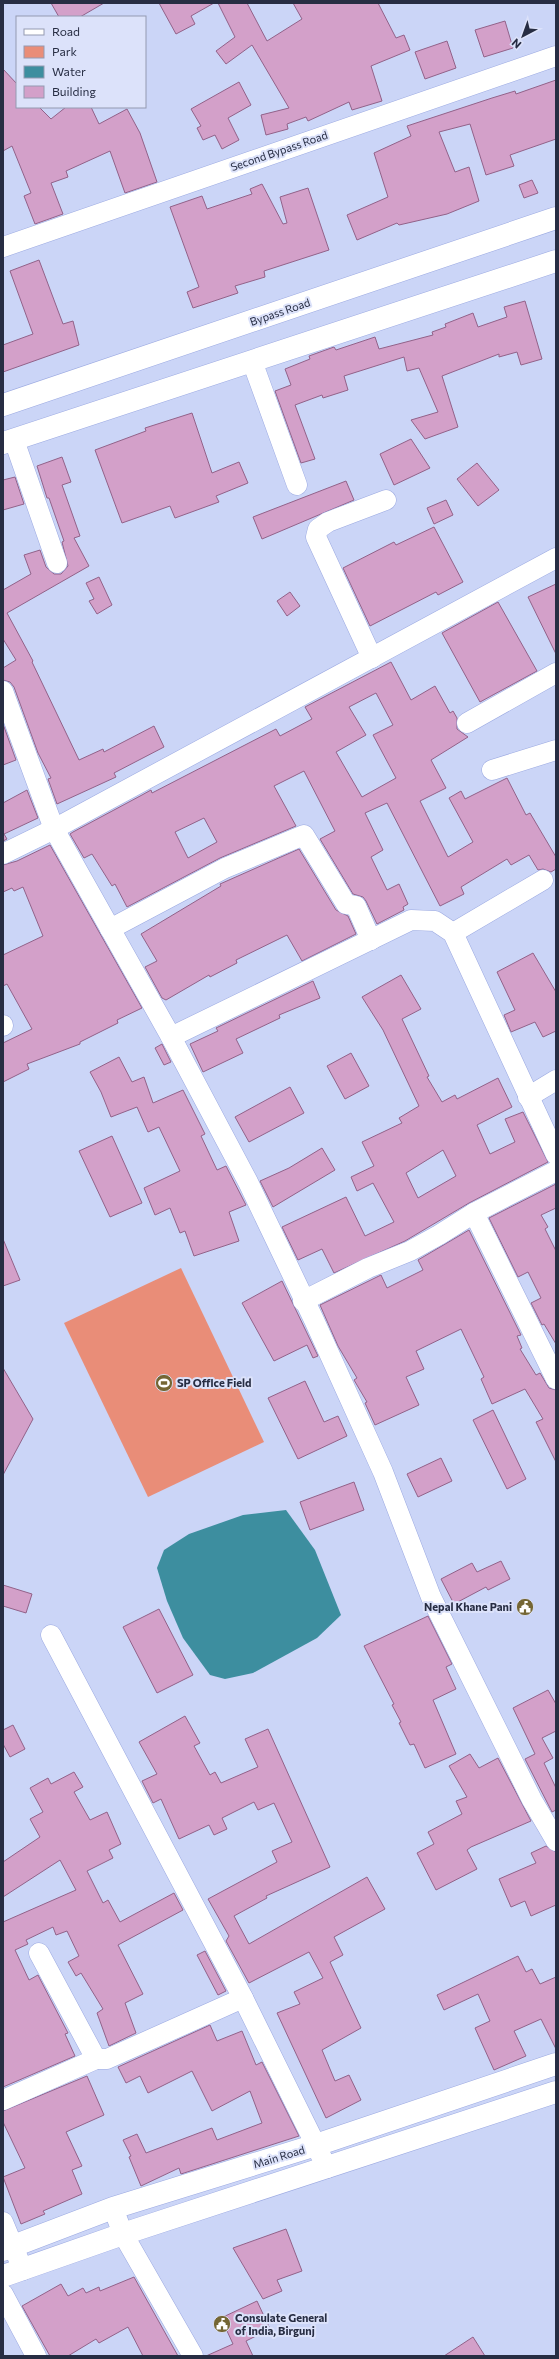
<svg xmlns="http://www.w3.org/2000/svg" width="559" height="2359" viewBox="0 0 559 2359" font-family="Commissioner,sans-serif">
	<rect width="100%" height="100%" fill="#cbd5f7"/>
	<polygon fill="#e98d78" points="181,1268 264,1442 148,1497 64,1323"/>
	<polygon fill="#3d8e9f" points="286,1510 315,1550 341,1615 317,1638 253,1673 225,1679 210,1675 183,1638 167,1601 157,1568 164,1550 189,1534 243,1515"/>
	<g fill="#d3a0c9" stroke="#926289" fill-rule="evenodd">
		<polygon points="51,3 104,3 80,17 59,17"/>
		<polygon points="159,3 214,3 191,16 195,24 176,34"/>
		<polygon points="218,3 247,3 267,41 302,19 293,3 378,3 396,38 404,35 410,50 371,66 382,101 352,110 349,102 308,121 306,117 287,124 288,129 266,135 261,115 289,108 252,45 226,64 216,51 235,37"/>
		<polygon points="505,21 513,48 484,57 475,30"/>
		<polygon points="447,41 456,68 425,79 415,52"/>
		<polygon points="3,69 17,84 17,107 39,107 51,119 66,107 91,107 99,124 127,109 140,133 157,182 125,193 110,151 66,171 68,177 51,183 63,214 35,224 24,196 31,193 12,146 3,151"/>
		<polygon points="556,80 556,139 510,155 514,166 486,175 470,124 439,132 455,172 469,167 479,201 447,214 399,225 397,223 357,240 347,215 388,197 374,153 411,136 407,126 492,98 515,91 516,94"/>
		<polygon points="239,82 251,105 228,118 239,140 222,149 215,135 203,140 197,128 201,126 191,109"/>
		<polygon points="532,180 538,193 524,198 519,185"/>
		<polygon points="262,184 283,224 287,223 280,197 308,188 329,250 264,271 265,277 235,286 238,293 193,308 187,292 199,287 170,207 202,196 207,209 252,194 250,189"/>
		<polygon points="39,260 63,324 73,321 79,345 3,372 3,345 33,334 10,271"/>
		<polygon points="525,301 542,359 521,365 517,352 499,357 499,354 442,376 458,427 425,439 411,420 438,412 419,368 407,371 404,357 344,376 348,390 323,398 322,395 295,405 315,459 301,463 275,391 291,385 285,369 310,359 309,356 334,347 336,350 375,337 379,349 433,335 432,332 446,327 445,324 473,313 478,327 507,317 504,307"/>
		<polygon points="192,413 212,473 239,462 248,483 216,496 219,502 175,518 170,506 122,523 95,450 146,431 145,428"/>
		<polygon points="411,439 430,468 394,485 380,454"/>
		<polygon points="62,457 71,482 62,485 80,536 74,538 89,566 7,613 33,661 32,662 79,760 103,749 104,752 154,726 164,747 114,773 116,777 57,804 48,779 51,778 38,753 14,687 10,682 3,680 3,668 16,660 3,639 3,590 31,574 24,555 40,550 46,567 54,574 61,574 68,566 62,542 64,541 49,498 47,498 37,466"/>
		<polygon points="477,463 499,490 478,506 457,479"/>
		<polygon points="15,477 24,504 3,510 3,480"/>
		<polygon points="346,481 354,500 262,539 253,517"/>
		<polygon points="446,500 453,515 434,524 427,508"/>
		<polygon points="434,527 463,582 438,595 436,592 370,626 343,568 394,542 396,545"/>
		<polygon points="99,577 112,605 97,614 89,601 94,599 86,583"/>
		<polygon points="556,584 556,654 528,597"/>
		<polygon points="290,592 300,606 287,616 277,601"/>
		<polygon points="498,602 537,671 480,702 442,633"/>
		<path d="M391,662L411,700L435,686L450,713L453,711L457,718V729L468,737L431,760L446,788L420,801L448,857L473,842L449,798L461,791L465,799L507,778L526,815L530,813L556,857V869L551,872L543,869L538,870L529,855L511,865L507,859L461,887L464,894L440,906L387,803L365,813L383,850L371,857L387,890L399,884L408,904L403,907L404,910L377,924L366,901L363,897L353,894L320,839L335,831L304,771L274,786L296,826L220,858L127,907L115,884L112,886L92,854L84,858L70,834L73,832L142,795L151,790L152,793L276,729L280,736L312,719L305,707ZM376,693L393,725L373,735L396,778L362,797L336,752L366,735L349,707ZM204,818L217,842L188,858L175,832Z"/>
		<polygon points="3,724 16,760 3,765"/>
		<polygon points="27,790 38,818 4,834 7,839 3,841 3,803"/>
		<polygon points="50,845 142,1008 117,1020 118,1023 80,1042 80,1044 27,1064 29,1069 3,1082 3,1043 32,1029 7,984 3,986 3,955 43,936 23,887 14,891 12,888 3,892 3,865 17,861"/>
		<polygon points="299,849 336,910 348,916 356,934 302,961 287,935 236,960 237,963 210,977 209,975 166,1000 162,998 145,967 157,961 141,934 221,886 220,884"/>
		<polygon points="533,953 556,992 556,1031 543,1037 535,1022 511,1032 504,1015 515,1010 497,972"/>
		<path d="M401,975L421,1009L402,1019L429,1076L427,1077L442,1102L455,1095L457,1099L498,1078L512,1107L477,1125L490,1154L515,1142L505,1119L523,1112L548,1162L469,1203L405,1241L334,1273L322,1249L298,1260L282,1227L346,1197L365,1236L394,1222L373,1183L357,1191L351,1177L374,1166L362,1142L402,1123L399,1118L419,1106L383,1030L362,997ZM443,1150L456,1176L418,1198L406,1173Z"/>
		<polygon points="313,981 320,998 279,1015 280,1018 236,1039 243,1053 203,1072 190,1044 218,1031 216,1028"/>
		<polygon points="162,1044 171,1062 164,1065 155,1048"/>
		<polygon points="351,1053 369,1086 345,1099 327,1066"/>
		<polygon points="119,1057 132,1082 144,1077 153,1103 183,1090 205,1134 201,1136 217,1170 226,1166 246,1205 229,1212 239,1241 194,1256 185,1231 180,1233 170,1208 155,1215 144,1188 180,1171 159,1127 148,1132 137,1107 111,1117 101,1092 90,1072"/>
		<polygon points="290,1087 304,1113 249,1142 235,1117"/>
		<polygon points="112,1136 142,1203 110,1217 79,1151"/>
		<polygon points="322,1148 335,1170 273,1207 260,1181 289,1168"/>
		<polygon points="556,1184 556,1208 541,1215 548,1227 545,1229 556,1251 556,1344 544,1324 542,1325 531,1303 541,1298 528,1272 518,1277 489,1218"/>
		<polygon points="469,1230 521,1335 517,1336 522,1348 520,1349 536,1375 540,1373 549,1388 556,1390 556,1462 536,1422 543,1419 525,1389 492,1404 481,1379 484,1377 461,1329 416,1351 424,1369 406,1377 419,1405 375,1425 365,1403 367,1402 354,1380 357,1378 338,1346 320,1305 381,1275 387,1288 423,1270 418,1260"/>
		<polygon points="3,1239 20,1280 3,1286"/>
		<polygon points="282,1281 318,1356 313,1358 307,1345 274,1361 242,1303"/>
		<polygon points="3,1368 33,1419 3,1475"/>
		<polygon points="305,1381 324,1422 338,1416 347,1436 298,1459 268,1398"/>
		<polygon points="493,1410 526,1479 507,1489 473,1420"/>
		<polygon points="441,1458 452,1481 418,1497 407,1474"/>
		<polygon points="354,1482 364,1510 310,1530 300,1502"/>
		<polygon points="501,1561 510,1579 488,1590 486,1587 454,1604 441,1579 472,1563 477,1572"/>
		<polygon points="3,1585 32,1594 26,1613 3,1606"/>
		<polygon points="159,1609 193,1675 157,1693 123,1627"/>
		<polygon points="428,1616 452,1664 446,1667 456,1689 433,1700 456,1754 425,1768 414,1744 410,1745 399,1723 401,1722 392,1705 394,1704 364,1646"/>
		<polygon points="548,1690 556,1704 556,1731 542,1738 553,1758 544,1763 556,1788 556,1810 552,1812 525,1759 535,1754 513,1708"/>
		<polygon points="185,1716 200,1743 194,1746 210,1775 215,1772 221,1783 258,1767 245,1739 268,1729 330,1867 266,1896 267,1898 234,1916 249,1944 367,1877 385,1909 334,1937 343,1955 330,1962 361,2028 322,2050 335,2081 349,2075 361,2100 326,2118 277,2013 300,2004 294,1992 323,1978 309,1952 249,1983 226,1941 229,1936 208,1899 277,1862 272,1851 292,1842 274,1803 258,1810 254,1802 222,1818 227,1829 214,1835 209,1825 179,1839 161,1799 153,1803 142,1781 157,1774 139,1742"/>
		<polygon points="13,1725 25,1749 10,1757 3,1744 3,1730"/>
		<polygon points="470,1754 479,1768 498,1758 531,1821 471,1847 467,1850 477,1869 436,1890 417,1853 434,1844 428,1832 462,1814 456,1801 467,1797 449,1766"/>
		<polygon points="74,1772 83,1787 74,1792 90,1820 107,1812 121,1844 109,1850 113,1858 87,1871 103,1903 108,1900 120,1922 174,1893 183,1910 118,1945 143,1994 125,2003 136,2033 109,2046 97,2013 103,2009 81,1973 76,1976 68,1962 79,1956 67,1931 56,1935 53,1927 26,1940 28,1944 15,1950 29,1980 38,1975 40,1979 68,2033 65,2034 75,2056 3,2087 3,1922 76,1890 60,1860 3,1897 3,1862 40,1837 30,1819 43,1812 30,1788 48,1778 51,1784"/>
		<polygon points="546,1846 556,1852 556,1905 531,1916 525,1901 511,1907 499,1879 536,1863 531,1853"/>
		<polygon points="205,1951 226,1991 218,1995 197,1955"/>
		<polygon points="518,1956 526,1972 532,1969 540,1984 556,1977 556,2049 541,2019 514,2031 526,2056 494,2070 475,2028 490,2021 478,1994 444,2010 437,1995"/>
		<polygon points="210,2025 217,2041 242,2031 256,2065 262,2062 299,2136 181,2174 179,2168 141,2186 129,2157 131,2156 123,2140 137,2134 146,2153 212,2128 217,2140 262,2123 250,2091 212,2111 192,2071 148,2093 140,2076 126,2083 118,2067"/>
		<polygon points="87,2076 104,2115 66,2132 82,2166 72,2170 82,2194 43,2211 45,2214 21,2224 3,2177 25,2168 3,2122 3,2111"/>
		<polygon points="286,2229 302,2271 277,2280 282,2291 263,2299 233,2248"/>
		<polygon points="134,2277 178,2356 143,2356 128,2327 99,2343 96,2339 68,2356 50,2356 22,2306 61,2284 68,2296 83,2288 86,2293 99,2287 100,2291"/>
		<polygon points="257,2301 270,2329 246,2341 253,2356 206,2356 233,2344 221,2318"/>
		<polygon points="473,2337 485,2356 444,2356"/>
	</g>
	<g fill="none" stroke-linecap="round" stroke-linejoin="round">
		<defs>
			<g id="minor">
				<polyline points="3,247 556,56"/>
				<polyline points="252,361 297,485"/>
				<polyline points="14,440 57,563"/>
				<polyline points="372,658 316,537 318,529 328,522 386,500"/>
				<polyline points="3,691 54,829 171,1037 248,1182 314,1320 383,1472 431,1597 532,1800 556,1841"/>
				<polyline points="467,723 556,673"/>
				<polyline points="492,770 556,750"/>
				<polyline points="3,854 54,829 556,558"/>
				<polyline points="110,929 225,868 304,835 346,904 356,906 371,940"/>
				<polyline points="453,933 543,880"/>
				<polyline points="3,1025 3,1026"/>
				<polyline points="171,1037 411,920 435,921 453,933 556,1155"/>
				<polyline points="528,1097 556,1080"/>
				<polyline points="474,1213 556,1379"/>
				<polyline points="303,1301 368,1268 410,1251 439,1235 474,1213 556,1171"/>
				<polyline points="51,1635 243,1998 327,2168"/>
				<polyline points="39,1953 96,2059 107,2059 243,1998"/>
				<polyline points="3,2100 96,2059"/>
				<polyline points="113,2208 123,2234 193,2356"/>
				<polyline points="3,2222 23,2270"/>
				<polyline points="3,2294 36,2356"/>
			</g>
			<g id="major">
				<polyline points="3,405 556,218"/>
				<polyline points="3,443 556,261"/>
				<polyline points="3,2250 113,2208 316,2145 556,2064"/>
				<polyline points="3,2276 123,2234 556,2092"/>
			</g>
		</defs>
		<use href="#minor" stroke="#9ba9e1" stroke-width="21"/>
		<use href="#major" stroke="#9ba9e1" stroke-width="23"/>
		<use href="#minor" stroke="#fff" stroke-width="20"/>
		<use href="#major" stroke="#fff" stroke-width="22"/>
	</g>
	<defs>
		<symbol id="stadium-disc" viewBox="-11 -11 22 22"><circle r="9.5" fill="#756634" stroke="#dce2fa"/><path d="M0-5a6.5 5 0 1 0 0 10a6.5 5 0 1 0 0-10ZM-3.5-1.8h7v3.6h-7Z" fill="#fff"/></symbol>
		<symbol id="civic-disc" viewBox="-11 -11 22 22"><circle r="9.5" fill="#756634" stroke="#dce2fa"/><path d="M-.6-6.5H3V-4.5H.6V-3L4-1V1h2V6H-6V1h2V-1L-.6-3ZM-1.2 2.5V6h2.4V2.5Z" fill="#fff"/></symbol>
	</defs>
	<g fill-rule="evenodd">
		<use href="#stadium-disc" x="154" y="1373" width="20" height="20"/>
		<use href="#civic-disc" x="515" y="1597" width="20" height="20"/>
		<use href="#civic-disc" x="212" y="2314" width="20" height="20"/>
	</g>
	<g text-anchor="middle" stroke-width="4" stroke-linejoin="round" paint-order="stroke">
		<g font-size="11" fill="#272d43" stroke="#dce2fa">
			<text transform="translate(279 151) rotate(-19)" y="4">Second Bypass Road</text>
			<text transform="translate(280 312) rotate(-19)" y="4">Bypass Road</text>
			<text transform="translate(279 2157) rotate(-17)" y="4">Main Road</text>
		</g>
		<g font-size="11" font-weight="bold" fill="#272d43" stroke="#dce2fa" text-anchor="start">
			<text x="177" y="1387">SP Office Field</text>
			<text x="512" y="1611" text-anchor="end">Nepal Khane Pani</text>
			<text x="235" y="2322">Consulate General<tspan x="235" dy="13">of India, Birgunj</tspan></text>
		</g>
	</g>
	<rect width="559" height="2359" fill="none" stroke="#272d43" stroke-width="8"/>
	<rect x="16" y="16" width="130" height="92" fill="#dce2fa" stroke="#949ab1"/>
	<rect x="24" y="29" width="20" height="6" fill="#ffffff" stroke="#949ab1"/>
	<text x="52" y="36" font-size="12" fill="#272d43">Road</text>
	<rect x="24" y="46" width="20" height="12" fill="#e98d78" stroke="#949ab1"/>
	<text x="52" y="56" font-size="12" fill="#272d43">Park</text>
	<rect x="24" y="66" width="20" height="12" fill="#3d8e9f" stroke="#949ab1"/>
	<text x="52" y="76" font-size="12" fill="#272d43">Water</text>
	<rect x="24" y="86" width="20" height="12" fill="#d3a0c9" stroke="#949ab1"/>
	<text x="52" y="96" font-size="12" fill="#272d43">Building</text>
	<g transform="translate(523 36) rotate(221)" stroke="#dce2fa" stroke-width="3" paint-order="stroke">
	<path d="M0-3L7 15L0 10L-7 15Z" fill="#272d43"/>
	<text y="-6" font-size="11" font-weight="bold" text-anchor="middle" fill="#272d43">N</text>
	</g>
</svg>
